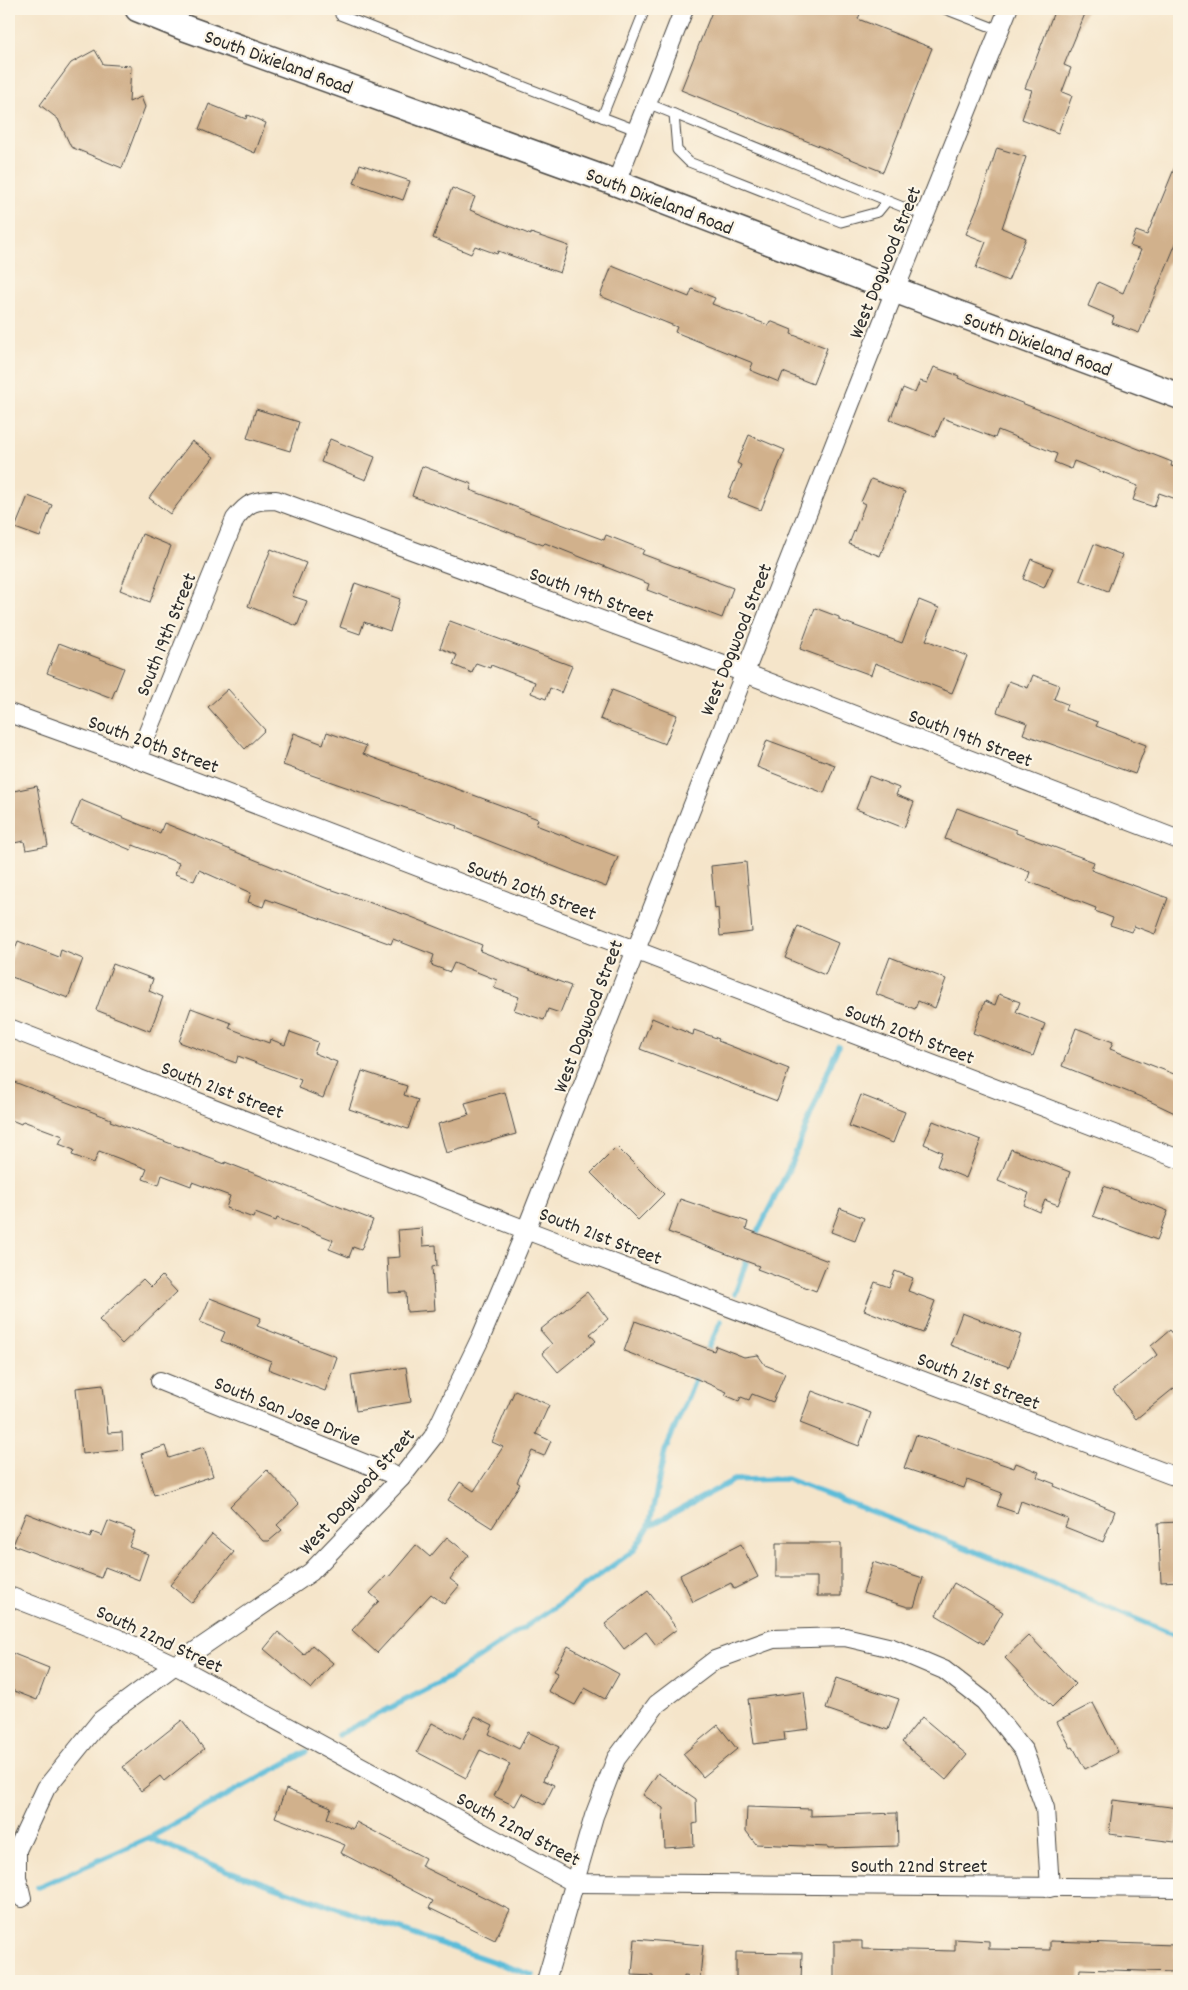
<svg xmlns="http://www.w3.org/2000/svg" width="1188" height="1990" viewBox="0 0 1188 1990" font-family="Dekko,sans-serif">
	<rect width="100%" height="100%" fill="#fcf5e5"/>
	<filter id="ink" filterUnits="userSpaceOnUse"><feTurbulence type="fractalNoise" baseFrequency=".02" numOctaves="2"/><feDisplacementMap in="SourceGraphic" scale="10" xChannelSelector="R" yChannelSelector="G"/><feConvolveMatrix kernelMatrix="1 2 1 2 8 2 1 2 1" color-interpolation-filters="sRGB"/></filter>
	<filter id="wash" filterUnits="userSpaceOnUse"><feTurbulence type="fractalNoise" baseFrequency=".0096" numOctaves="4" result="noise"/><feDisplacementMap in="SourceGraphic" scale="20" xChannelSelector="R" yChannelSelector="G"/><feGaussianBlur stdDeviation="1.12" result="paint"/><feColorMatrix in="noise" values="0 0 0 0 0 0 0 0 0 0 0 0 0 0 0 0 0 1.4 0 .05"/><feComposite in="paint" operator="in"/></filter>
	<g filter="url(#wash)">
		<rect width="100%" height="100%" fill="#f5e5ca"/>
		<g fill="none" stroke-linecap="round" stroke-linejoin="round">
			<g stroke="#5bbcd9" stroke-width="5.5">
				<polyline points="754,1239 789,1169 838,1046"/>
				<polyline points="735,1294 749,1254"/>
				<polyline points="705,1355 721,1321"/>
				<polyline points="649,1526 665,1451 698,1373"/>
				<polyline points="338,1735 448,1678 567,1599 634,1550 649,1526 734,1480 787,1479 974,1551 1179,1637"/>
				<polyline points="149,1838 226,1870 532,1975"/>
				<polyline points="38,1887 149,1838 306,1752"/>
			</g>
		</g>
		<g id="blocks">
			<g fill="#d1b18c">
				<polygon points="713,9 862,9 858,19 932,48 883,172 681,90"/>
				<polygon points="1055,9 1087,9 1064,65 1071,68 1062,92 1072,96 1058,133 1022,119 1032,90 1025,88"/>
				<polygon points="95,50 103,64 131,66 129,102 141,97 145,107 122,168 71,147 58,119 40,105 71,63"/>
				<polygon points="209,104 246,119 247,115 266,123 255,153 199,129"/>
				<polygon points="997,148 1026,157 1002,228 1026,238 1008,281 976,268 986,242 966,234 979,203"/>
				<polygon points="1179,157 1179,236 1139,333 1112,323 1114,317 1088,306 1098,282 1123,293 1141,250 1130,246 1136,231 1147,235"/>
				<polygon points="360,164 410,181 403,200 354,183"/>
				<polygon points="452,188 475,197 470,210 531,235 531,233 569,246 560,273 498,251 497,254 475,246 471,254 433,238"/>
				<polygon points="612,266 689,297 692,289 715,298 712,304 768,325 770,321 792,330 791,334 827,348 813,384 783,372 779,382 750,370 753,363 675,332 677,327 600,296"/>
				<polygon points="934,367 959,376 958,378 1172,462 1171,466 1179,468 1179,500 1159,493 1154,507 1133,500 1138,486 1074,461 1071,469 1054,462 1057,454 998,430 995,438 943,418 935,437 890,420 903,388 915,393 920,381 927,383"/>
				<polygon points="256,409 299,422 290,451 247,438"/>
				<polygon points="749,435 785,450 761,510 728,497 741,465 737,463"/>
				<polygon points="330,439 375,457 366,480 321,462"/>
				<polygon points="192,441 214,457 170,514 149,498"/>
				<polygon points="422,466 472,484 470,490 604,540 606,535 644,550 642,554 733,588 722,618 647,590 649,584 545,543 543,545 412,496"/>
				<polygon points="871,479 905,492 880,556 849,544 865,504 861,502"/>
				<polygon points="28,496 52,505 40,537 15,528"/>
				<polygon points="142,534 171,546 150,602 120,590"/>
				<polygon points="1094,544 1122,555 1108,591 1080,580"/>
				<polygon points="271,549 306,563 292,596 307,601 297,626 248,606"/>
				<polygon points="1031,559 1053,568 1044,588 1023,579"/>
				<polygon points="355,583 400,599 390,631 364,622 360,634 340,627"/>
				<polygon points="919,600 939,608 926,640 967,656 952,693 875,663 871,675 800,649 815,608 839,617 839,620 902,643"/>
				<polygon points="450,621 572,666 561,693 550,688 546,699 531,693 535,682 491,665 490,668 476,663 472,673 453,665 457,655 440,648"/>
				<polygon points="59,643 124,668 112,698 47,673"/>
				<polygon points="1033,675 1059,685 1054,699 1067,704 1065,710 1098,722 1096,726 1146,745 1135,774 1023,734 1027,723 997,712 1009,681 1028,688"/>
				<polygon points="228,689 265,730 245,749 208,707"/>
				<polygon points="612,690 677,715 665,744 600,719"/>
				<polygon points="327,732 366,746 363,754 538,819 536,825 618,857 606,887 456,828 457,826 283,765 294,733 323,744"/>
				<polygon points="767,740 835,765 824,793 757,767"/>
				<polygon points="869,776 899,788 896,795 914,802 904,828 856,809"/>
				<polygon points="37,786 48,846 26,850 24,841 9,844 9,792"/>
				<polygon points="81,800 160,833 164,823 330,890 330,889 409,916 482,945 480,951 571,986 560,1013 548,1009 544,1020 514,1010 519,997 494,988 497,980 454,963 450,972 431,965 434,955 393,939 391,944 266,899 263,907 248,902 251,893 199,870 194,881 175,874 179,863 133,845 131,850 71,825"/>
				<polygon points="957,808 1016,830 1016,833 1094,862 1091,870 1168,898 1155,934 1134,926 1131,932 1110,925 1113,918 1095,911 1096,908 1027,881 1030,872 945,839"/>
				<polygon points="746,862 752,932 720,936 718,908 715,909 711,866"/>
				<polygon points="798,926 838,943 825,975 785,958"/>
				<polygon points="18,941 59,957 61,950 83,959 68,998 9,976 9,965"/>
				<polygon points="890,957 946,979 935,1008 918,1001 915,1009 876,994"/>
				<polygon points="113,964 153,979 149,991 163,997 150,1031 96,1010"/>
				<polygon points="999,994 1020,1002 1016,1012 1045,1024 1033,1056 973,1033 985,1001 995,1005"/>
				<polygon points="191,1008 231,1023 229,1028 269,1043 270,1039 285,1045 290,1032 318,1042 314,1053 337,1062 323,1098 298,1088 301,1080 238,1056 236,1063 179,1042"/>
				<polygon points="652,1018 693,1035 694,1030 719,1039 718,1041 789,1069 777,1101 640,1049"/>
				<polygon points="1076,1028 1113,1042 1110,1049 1179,1076 1179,1115 1141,1097 1062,1066"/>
				<polygon points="362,1071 407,1086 404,1095 418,1100 408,1129 349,1109"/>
				<polygon points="9,1080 111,1119 110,1121 225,1164 225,1162 373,1220 361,1250 353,1247 349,1257 329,1249 333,1240 277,1218 276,1221 255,1213 253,1218 226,1208 230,1196 192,1182 191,1186 162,1175 159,1185 143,1179 147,1169 99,1151 94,1163 72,1155 74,1150 59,1144 63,1136 23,1121 21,1124 9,1119"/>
				<polygon points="505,1092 516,1134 446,1153 438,1124 469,1115 465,1103"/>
				<polygon points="861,1095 905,1112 893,1143 849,1126"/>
				<polygon points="933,1121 981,1140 966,1178 937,1166 942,1152 924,1144"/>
				<polygon points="617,1147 664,1194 638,1220 591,1173"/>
				<polygon points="1011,1149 1070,1172 1058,1205 1045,1200 1040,1212 1024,1205 1029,1193 998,1181"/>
				<polygon points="1104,1186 1168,1211 1157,1240 1093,1216"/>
				<polygon points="680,1199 748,1222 746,1229 828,1261 816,1291 757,1269 759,1266 668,1232"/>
				<polygon points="840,1208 864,1218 855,1241 831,1232"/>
				<polygon points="422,1228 423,1246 436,1245 437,1266 432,1267 435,1310 407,1312 406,1292 389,1293 387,1258 400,1257 398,1230"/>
				<polygon points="895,1271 913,1278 908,1291 935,1301 923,1333 864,1310 875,1282 889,1287"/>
				<polygon points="162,1276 177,1292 122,1344 99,1320 143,1279 151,1287"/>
				<polygon points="587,1292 608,1319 590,1334 596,1341 558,1372 542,1353 552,1344 540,1330"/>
				<polygon points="210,1298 261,1318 257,1326 337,1357 325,1391 268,1369 271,1361 221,1341 225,1332 200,1322"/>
				<polygon points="962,1313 1021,1335 1009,1367 950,1345"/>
				<polygon points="635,1321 714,1351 716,1346 744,1357 758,1355 765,1365 785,1373 773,1402 752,1394 749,1400 741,1397 739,1401 725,1395 727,1392 702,1381 624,1351"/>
				<polygon points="1170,1330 1179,1341 1179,1384 1136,1419 1113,1390 1157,1355 1151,1346"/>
				<polygon points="406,1367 411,1402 356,1411 351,1375"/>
				<polygon points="103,1385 108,1433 122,1432 123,1450 82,1454 76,1388"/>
				<polygon points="515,1390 549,1405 536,1434 551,1441 544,1456 532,1451 517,1482 520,1484 492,1528 448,1500 460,1482 474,1491 503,1447 492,1442"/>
				<polygon points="812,1391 871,1413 859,1446 800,1423"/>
				<polygon points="916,1435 1014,1468 1016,1463 1039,1472 1037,1477 1055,1484 1054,1486 1115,1511 1103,1542 1065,1527 1068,1519 1021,1501 1017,1513 997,1506 1002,1493 967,1480 964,1488 904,1468"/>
				<polygon points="165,1446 169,1458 204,1447 213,1476 154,1495 141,1454"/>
				<polygon points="267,1470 299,1504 277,1525 282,1530 269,1541 263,1541 230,1506"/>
				<polygon points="26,1513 90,1538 92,1532 102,1536 108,1521 135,1531 129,1547 148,1554 139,1580 105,1567 101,1578 13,1545"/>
				<polygon points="1179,1522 1179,1581 1161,1582 1158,1523"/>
				<polygon points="212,1534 234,1552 192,1603 170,1585"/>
				<polygon points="447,1537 469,1555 450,1579 459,1586 444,1604 431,1594 377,1653 352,1630 379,1601 370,1593 386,1576 388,1578 416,1545 430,1557"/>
				<polygon points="776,1543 841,1543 841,1596 817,1596 817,1577 776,1577"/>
				<polygon points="741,1544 758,1577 734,1589 731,1583 693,1602 680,1575"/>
				<polygon points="873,1562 923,1578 914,1607 908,1607 863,1593"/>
				<polygon points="954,1583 1003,1612 984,1644 936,1615"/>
				<polygon points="648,1591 677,1629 656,1645 646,1632 624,1649 605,1624"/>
				<polygon points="278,1632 304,1655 312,1645 333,1663 311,1689 264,1649"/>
				<polygon points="1029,1635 1075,1684 1052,1707 1005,1658"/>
				<polygon points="568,1646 619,1674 605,1699 585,1688 575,1705 548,1691 558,1673 554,1671"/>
				<polygon points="9,1652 49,1668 37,1700 9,1689"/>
				<polygon points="836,1678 899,1699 888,1730 826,1709"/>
				<polygon points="804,1692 809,1729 784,1732 785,1740 754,1744 748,1699"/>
				<polygon points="1093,1703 1118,1752 1085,1769 1073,1747 1071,1748 1057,1722"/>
				<polygon points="475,1716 493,1725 489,1734 519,1749 528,1732 559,1747 543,1780 554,1785 544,1805 522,1793 515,1806 494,1796 510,1764 480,1750 466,1778 417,1752 432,1723 463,1739"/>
				<polygon points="922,1717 967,1755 946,1780 902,1742"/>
				<polygon points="182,1720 204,1749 164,1781 160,1776 141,1791 123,1767"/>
				<polygon points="718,1725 737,1749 703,1777 683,1754"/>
				<polygon points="658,1773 696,1799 697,1823 693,1824 694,1846 665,1848 663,1808 643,1795"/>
				<polygon points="286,1789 331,1807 327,1818 353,1829 356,1822 425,1858 421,1866 510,1910 495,1940 429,1908 433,1901 341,1853 345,1845 275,1817"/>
				<polygon points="1113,1800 1179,1808 1175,1842 1109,1834"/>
				<polygon points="747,1807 811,1809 811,1816 897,1813 898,1846 828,1848 828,1847 756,1844 746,1831"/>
				<polygon points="635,1939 703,1945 700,1978 684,1976 684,1981 653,1981 653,1976 632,1975"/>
				<polygon points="955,1939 989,1941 989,1949 1050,1950 1050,1941 1175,1945 1174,1972 1080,1969 1079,1981 834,1980 834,1941 862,1941 862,1949 955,1951"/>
				<polygon points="736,1952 802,1953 801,1981 736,1981"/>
			</g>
		</g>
	</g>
	<g filter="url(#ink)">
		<use href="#blocks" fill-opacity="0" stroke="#494743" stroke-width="1"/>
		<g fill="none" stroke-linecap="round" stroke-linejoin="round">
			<defs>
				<g id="service">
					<polyline points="945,9 999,30"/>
					<polyline points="340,15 602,117"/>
					<polyline points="647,103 925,216"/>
					<polyline points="674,114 677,150 689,162 841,222 878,212 887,201"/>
					<polyline points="636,130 602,117 645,9"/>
				</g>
				<g id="minor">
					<polyline points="616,183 684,9"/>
					<polyline points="9,713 137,759 1179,1159"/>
					<path d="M137,759L235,519C248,502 255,500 276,500L745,673L1179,840"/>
					<polyline points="9,1028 526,1230 1171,1475 1179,1476"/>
					<polyline points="160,1381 401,1478"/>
					<polyline points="9,1596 117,1638 175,1665 575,1883 1179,1888"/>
					<polyline points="22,1898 17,1877 17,1850 46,1788 101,1720 175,1665 311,1572 401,1478 433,1437 481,1337 526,1230 895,290 1008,9"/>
					<polyline points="546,1981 594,1816 616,1759 657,1704 715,1660 773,1639 845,1637 892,1648 944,1670 984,1701 1024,1751 1045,1808 1050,1888"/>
				</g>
				<polyline id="secondary" points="138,9 185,28 616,183 895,290 1179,396"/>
			</defs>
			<use href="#service" stroke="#494743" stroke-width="11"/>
			<use href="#minor" stroke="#494743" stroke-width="20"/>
			<use href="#secondary" stroke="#494743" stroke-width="28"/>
			<use href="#service" stroke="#fff" stroke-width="9"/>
			<use href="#minor" stroke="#fff" stroke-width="18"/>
			<use href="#secondary" stroke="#fff" stroke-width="25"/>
		</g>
	</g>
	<g text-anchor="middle" stroke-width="4.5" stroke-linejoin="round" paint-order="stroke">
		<g font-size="20" fill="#2b2b2b" stroke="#fcf5e5">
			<text transform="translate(279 61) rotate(20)" y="7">South Dixieland Road</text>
			<text transform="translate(660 200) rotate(21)" y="7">South Dixieland Road</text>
			<text transform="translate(884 262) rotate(-68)" y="7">West Dogwood Street</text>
			<text transform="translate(1038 343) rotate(20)" y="7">South Dixieland Road</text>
			<text transform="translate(592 594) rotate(20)" y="7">South 19th Street</text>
			<text transform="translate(165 634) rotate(-68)" y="7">South 19th Street</text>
			<text transform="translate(735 639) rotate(-68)" y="7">West Dogwood Street</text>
			<text transform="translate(971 737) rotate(21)" y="7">South 19th Street</text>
			<text transform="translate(154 743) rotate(20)" y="7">South 20th Street</text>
			<text transform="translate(532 889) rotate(21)" y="7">South 20th Street</text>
			<text transform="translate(587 1016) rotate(-69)" y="7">West Dogwood Street</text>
			<text transform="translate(910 1033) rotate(21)" y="7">South 20th Street</text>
			<text transform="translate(223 1089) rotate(21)" y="7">South 21st Street</text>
			<text transform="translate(601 1235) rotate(21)" y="7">South 21st Street</text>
			<text transform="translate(979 1380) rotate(21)" y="7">South 21st Street</text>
			<text transform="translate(288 1410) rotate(22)" y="7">South San Jose Drive</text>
			<text transform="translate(356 1491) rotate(-48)" y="7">West Dogwood Street</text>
			<text transform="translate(160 1638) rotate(25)" y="7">South 22nd Street</text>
			<text transform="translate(519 1828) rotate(28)" y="7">South 22nd Street</text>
			<text x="919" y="1872">South 22nd Street</text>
		</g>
	</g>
	<rect width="1188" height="1990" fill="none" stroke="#fcf5e5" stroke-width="30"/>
</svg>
